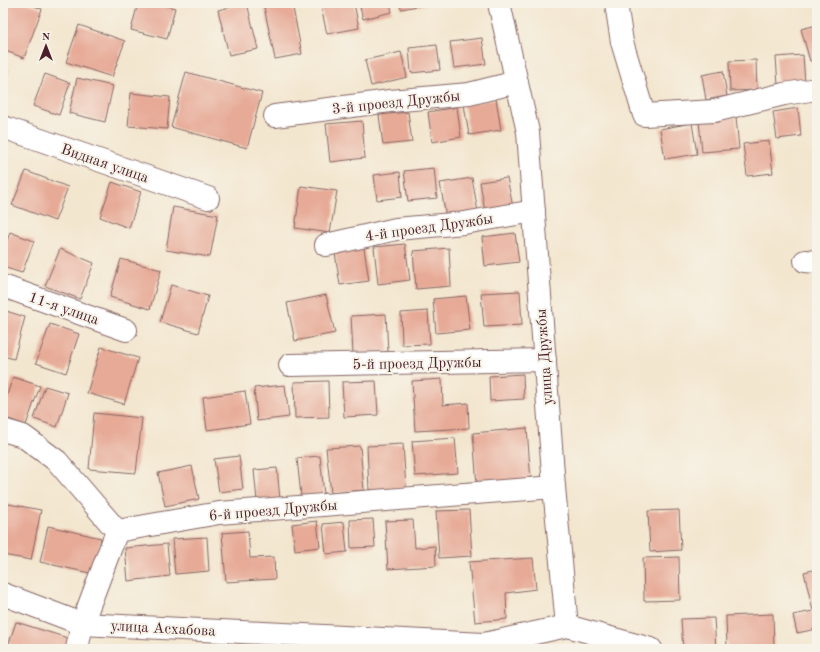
<svg xmlns="http://www.w3.org/2000/svg" width="820" height="652" viewBox="0 0 820 652" font-family="'Old Standard TT',serif">
	<rect width="100%" height="100%" fill="#f7f3e8"/>
	<filter id="ink" filterUnits="userSpaceOnUse"><feTurbulence type="fractalNoise" baseFrequency=".025" numOctaves="2"/><feDisplacementMap in="SourceGraphic" scale="8" xChannelSelector="R" yChannelSelector="G"/><feConvolveMatrix kernelMatrix="1 2 1 2 8 2 1 2 1" color-interpolation-filters="sRGB"/></filter>
	<filter id="wash" filterUnits="userSpaceOnUse"><feTurbulence type="fractalNoise" baseFrequency=".012" numOctaves="4" result="noise"/><feDisplacementMap in="SourceGraphic" scale="16" xChannelSelector="R" yChannelSelector="G"/><feGaussianBlur stdDeviation="0.9" result="paint"/><feColorMatrix in="noise" values="0 0 0 0 0 0 0 0 0 0 0 0 0 0 0 0 0 1.4 0 .05"/><feComposite in="paint" operator="in"/></filter>
	<g filter="url(#wash)">
		<rect width="100%" height="100%" fill="#f3e6cf"/>
		<g id="blocks">
			<g fill="#e7aa97">
				<polygon points="7,3 26,3 42,9 24,58 3,50 3,13"/>
				<polygon points="138,3 153,3 175,8 167,39 131,30"/>
				<polygon points="247,3 258,49 229,55 218,10"/>
				<polygon points="284,3 292,3 302,54 275,59 264,7"/>
				<polygon points="340,3 354,3 359,28 327,34 321,7"/>
				<polygon points="359,3 390,3 392,12 363,19"/>
				<polygon points="400,3 429,3 429,4 401,9"/>
				<polygon points="79,25 125,41 112,77 66,62"/>
				<polygon points="817,25 817,60 810,61 801,29"/>
				<polygon points="482,38 486,64 454,68 450,42"/>
				<polygon points="437,45 440,70 411,73 409,48"/>
				<polygon points="401,52 407,77 371,86 365,60"/>
				<polygon points="803,55 805,83 778,85 776,57"/>
				<polygon points="756,60 757,90 730,91 729,61"/>
				<polygon points="3,68 9,70 3,86"/>
				<polygon points="723,71 727,96 706,100 702,75"/>
				<polygon points="186,72 262,93 247,148 171,127"/>
				<polygon points="45,74 70,83 59,115 33,106"/>
				<polygon points="77,78 113,86 105,122 69,113"/>
				<polygon points="131,93 170,97 167,129 128,126"/>
				<polygon points="496,99 501,130 469,135 464,105"/>
				<polygon points="457,107 461,137 432,142 428,112"/>
				<polygon points="798,108 801,136 777,139 773,112"/>
				<polygon points="408,112 412,142 383,145 379,115"/>
				<polygon points="736,117 739,149 702,152 699,121"/>
				<polygon points="362,121 365,158 330,162 326,124"/>
				<polygon points="692,123 697,154 665,159 660,129"/>
				<polygon points="769,141 773,173 747,176 743,144"/>
				<polygon points="3,153 7,155 3,168"/>
				<polygon points="434,168 437,198 408,201 404,171"/>
				<polygon points="26,171 68,187 55,221 12,205"/>
				<polygon points="400,172 402,197 377,200 374,175"/>
				<polygon points="472,178 478,212 446,217 440,183"/>
				<polygon points="507,178 513,207 485,212 480,182"/>
				<polygon points="112,182 141,192 129,228 100,217"/>
				<polygon points="301,186 337,191 330,233 295,228"/>
				<polygon points="173,207 218,215 210,257 166,250"/>
				<polygon points="10,232 34,241 22,273 3,267 3,253"/>
				<polygon points="515,233 519,262 485,266 482,237"/>
				<polygon points="405,244 410,280 378,284 374,247"/>
				<polygon points="364,248 369,281 340,285 335,253"/>
				<polygon points="449,248 451,286 416,289 413,251"/>
				<polygon points="60,249 94,263 80,299 45,286"/>
				<polygon points="121,259 161,270 150,309 110,297"/>
				<polygon points="171,285 208,296 198,333 160,322"/>
				<polygon points="520,291 522,325 484,327 481,293"/>
				<polygon points="326,295 335,333 295,341 287,303"/>
				<polygon points="466,296 470,330 436,333 433,299"/>
				<polygon points="3,310 25,317 14,359 3,356"/>
				<polygon points="428,311 430,344 402,345 401,313"/>
				<polygon points="386,314 388,352 353,354 351,316"/>
				<polygon points="50,324 79,334 66,373 36,363"/>
				<polygon points="101,347 138,358 124,404 87,393"/>
				<polygon points="523,374 524,399 490,401 489,376"/>
				<polygon points="13,377 40,386 26,425 3,417 3,407"/>
				<polygon points="442,379 443,405 468,403 469,428 415,431 412,381"/>
				<polygon points="328,381 329,417 295,418 294,382"/>
				<polygon points="376,381 378,415 344,417 342,382"/>
				<polygon points="285,385 289,417 257,421 254,388"/>
				<polygon points="45,386 68,393 57,427 34,419"/>
				<polygon points="245,391 250,424 207,430 203,397"/>
				<polygon points="94,413 142,418 136,473 89,469"/>
				<polygon points="527,428 531,482 477,486 473,433"/>
				<polygon points="455,438 458,473 415,476 412,441"/>
				<polygon points="403,444 406,488 369,490 367,446"/>
				<polygon points="360,446 364,490 331,493 326,448"/>
				<polygon points="239,456 243,489 219,492 214,459"/>
				<polygon points="320,456 324,494 301,496 297,458"/>
				<polygon points="192,466 199,499 165,506 158,473"/>
				<polygon points="277,468 280,499 257,501 254,470"/>
				<polygon points="3,503 41,510 31,560 3,555"/>
				<polygon points="469,510 472,556 439,558 436,511"/>
				<polygon points="679,510 681,550 650,552 648,511"/>
				<polygon points="373,519 375,547 351,548 350,520"/>
				<polygon points="413,520 415,548 435,546 436,566 388,569 385,521"/>
				<polygon points="317,521 320,547 295,550 292,524"/>
				<polygon points="344,522 347,552 326,554 323,524"/>
				<polygon points="48,526 101,538 94,574 40,562"/>
				<polygon points="248,531 250,558 274,557 275,579 226,582 222,533"/>
				<polygon points="207,537 209,571 175,574 172,539"/>
				<polygon points="167,544 170,576 128,581 125,548"/>
				<polygon points="679,557 680,600 644,601 643,558"/>
				<polygon points="533,558 536,589 506,593 507,619 475,622 469,562"/>
				<polygon points="817,569 817,629 797,633 793,615 813,611 804,572"/>
				<polygon points="773,614 774,649 727,649 726,616"/>
				<polygon points="714,618 716,649 683,649 681,619"/>
				<polygon points="16,622 71,639 69,649 7,649"/>
				<polygon points="3,625 7,627 3,638"/>
			</g>
		</g>
	</g>
	<g filter="url(#ink)">
		<use href="#blocks" fill-opacity="0" stroke="#856564" stroke-width="1"/>
		<g fill="none" stroke-linecap="round" stroke-linejoin="round">
			<defs>
				<g id="minor">
					<polyline points="499,3 528,132 554,487 567,626 651,649"/>
					<polyline points="616,3 622,42 644,115 714,111 784,94 817,89"/>
					<polyline points="275,116 390,101 469,94 517,82"/>
					<polyline points="3,127 208,198"/>
					<polyline points="326,245 396,229 464,223 534,211"/>
					<polyline points="805,261 817,262"/>
					<polyline points="3,286 126,330"/>
					<polyline points="290,365 545,360"/>
					<polyline points="3,430 23,436 57,461 117,531"/>
					<polyline points="3,594 82,624 484,644 567,626"/>
					<polyline points="77,649 82,624 117,531 219,513 554,487"/>
				</g>
			</defs>
			<use href="#minor" stroke="#856564" stroke-width="24"/>
			<use href="#minor" stroke="#fff" stroke-width="22"/>
		</g>
	</g>
	<g text-anchor="middle" stroke-width="4" stroke-linejoin="round" paint-order="stroke">
		<g font-size="15" fill="#4a1f2b" stroke="#f7f3e8">
			<text transform="translate(396 102) rotate(-6)" y="5">3-й проезд Дружбы</text>
			<text transform="translate(105 163) rotate(19)" y="5">Видная улица</text>
			<text transform="translate(429 227) rotate(-8)" y="5">4-й проезд Дружбы</text>
			<text transform="translate(64 308) rotate(19)" y="5">11-я улица</text>
			<text transform="translate(544 357) rotate(-94)" y="5">улица Дружбы</text>
			<text transform="translate(417 363) rotate(-1)" y="5">5-й проезд Дружбы</text>
			<text transform="translate(273 510) rotate(-5)" y="5">6-й проезд Дружбы</text>
			<text transform="translate(163 628) rotate(3)" y="5">улица Асхабова</text>
		</g>
	</g>
	<rect width="820" height="652" fill="none" stroke="#f7f3e8" stroke-width="16"/>
	<g transform="translate(46 46)" stroke="#f7f3e8" stroke-width="3" paint-order="stroke">
	<path d="M0-3L7 15L0 10L-7 15Z" fill="#4a1f2b"/>
	<text y="-6" font-size="11" font-weight="bold" text-anchor="middle" fill="#4a1f2b">N</text>
	</g>
</svg>
